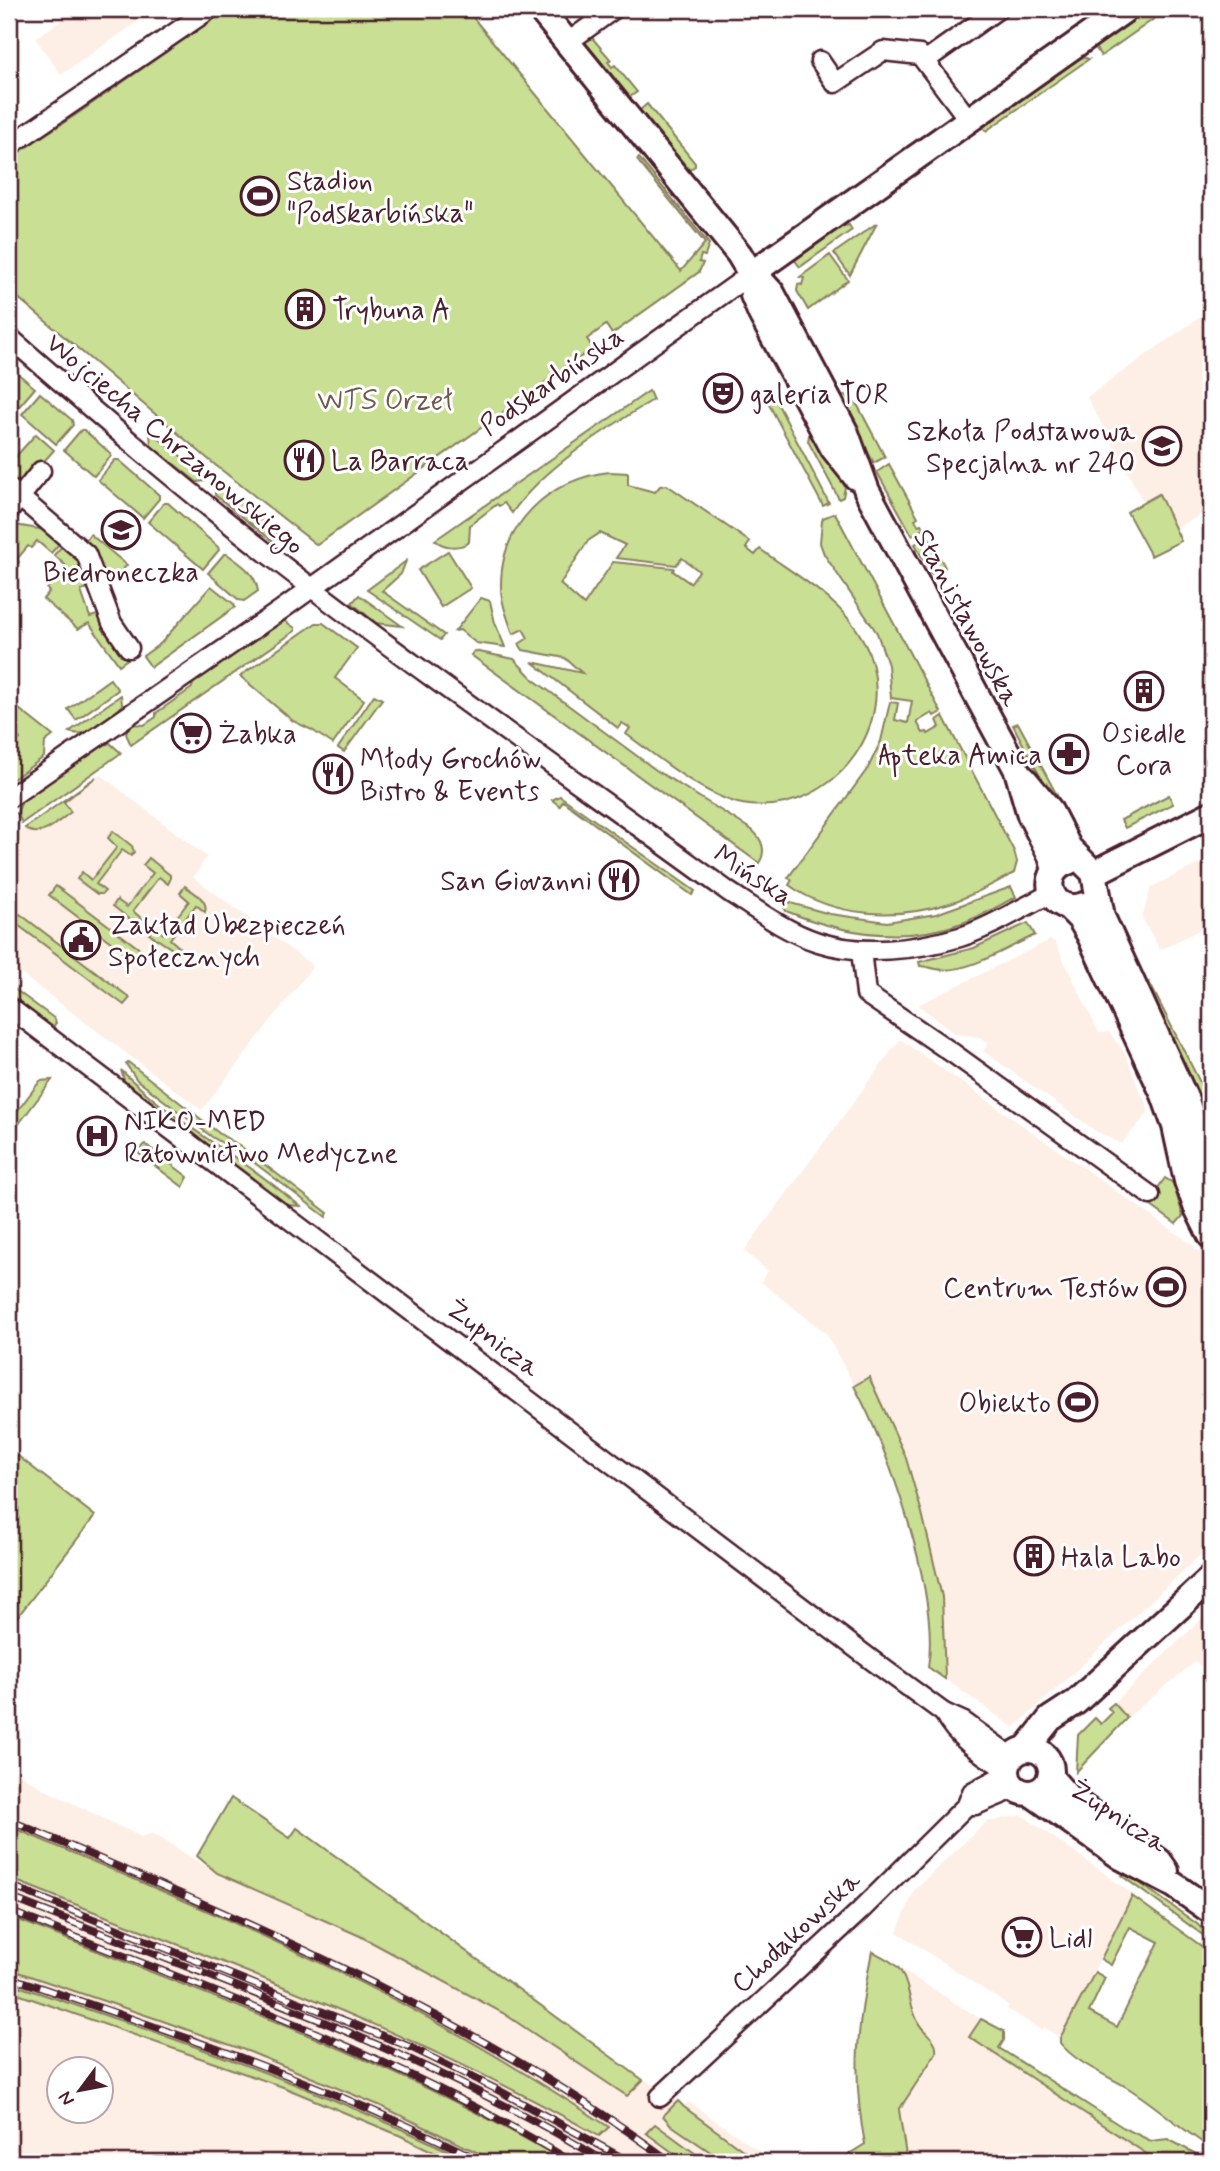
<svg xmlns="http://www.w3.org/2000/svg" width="1220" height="2171" viewBox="0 0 1220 2171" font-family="Mynerve,sans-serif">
	<rect width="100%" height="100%" fill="#fff"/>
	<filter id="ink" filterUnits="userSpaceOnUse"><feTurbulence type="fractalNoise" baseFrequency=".0143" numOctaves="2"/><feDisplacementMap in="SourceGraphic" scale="14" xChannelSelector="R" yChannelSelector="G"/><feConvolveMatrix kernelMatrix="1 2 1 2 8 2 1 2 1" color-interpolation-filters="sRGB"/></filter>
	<g filter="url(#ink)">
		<g fill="#fdefe5" fill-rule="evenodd">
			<polygon points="79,9 84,11 87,9 156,9 61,75 35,38"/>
			<polygon points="1211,309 1211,510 1175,528 1159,495 1144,503 1087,397"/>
			<polygon points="100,774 207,857 193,877 313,966 202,1110 9,965 9,839"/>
			<polygon points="1211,858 1211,924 1160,950 1142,918 1151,887"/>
			<polygon points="1050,940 1055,942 1099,1033 1109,1032 1126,1055 1139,1090 1147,1104 1148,1113 1121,1144 1096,1131 983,1051 989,1043 979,1037 956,1034 918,1005"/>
			<polygon points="900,1039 1193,1245 1195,1249 1211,1258 1211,1545 1014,1728 945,1679 942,1597 913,1482 896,1486 862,1400 826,1333 761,1282 768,1271 744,1251"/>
			<polygon points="1211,1610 1211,1673 1195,1662 1127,1718 1114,1703"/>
			<path d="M9,1768L48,1791L141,1837L152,1833L217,1873L570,2028L684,2106L689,2102L775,2162H9ZM60,2070H102V2112H60Z"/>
			<polygon points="1022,1815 1133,1894 1060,2038 1044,2027 1041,2030 1007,2009 1009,2006 897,1932 915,1889 986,1822"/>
			<polygon points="899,1968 981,2019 970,2037 1159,2162 907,2162 899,2110 934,2039 923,2030 917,2021"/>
		</g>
		<g fill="#c9df94" stroke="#8a7f60" stroke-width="2" fill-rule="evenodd">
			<polygon points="228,9 466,9 681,271 705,243 637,160 639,158 709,244 705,256 701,255 699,262 703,263 699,272 612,334 606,325 587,339 593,348 317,545 214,464 9,290 9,158 74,116"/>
			<polygon points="1150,9 1168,9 1101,56 1095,47"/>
			<polygon points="588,33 611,60 608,62 612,67 615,65 637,92 630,97 583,40"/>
			<polygon points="1081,57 1089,59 986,131 983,127"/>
			<polygon points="647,104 695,163 695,166 689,170 640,110"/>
			<polygon points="877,223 850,275 834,253"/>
			<polygon points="849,225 852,230 800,267 794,259 840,227"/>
			<polygon points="830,255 848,280 808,310 797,291 798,284 802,285 804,278 800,277"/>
			<polygon points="9,366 35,388 16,410 9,403"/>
			<path d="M649,391L653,400C607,428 542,469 512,513L504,503L499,506L497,504L470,525L469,542C459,549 444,548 435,540Z"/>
			<polygon points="40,393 72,420 73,425 56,444 22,414"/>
			<polygon points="773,395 829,503 823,506 766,399"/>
			<polygon points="845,395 858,406 885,457 874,463 838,399"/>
			<polygon points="814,428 845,487 843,497 839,499 808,441 810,430"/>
			<polygon points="81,430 84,430 110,453 111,456 94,476 64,450"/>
			<polygon points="152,433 208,478 205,481 197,482 151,446 150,434"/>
			<polygon points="36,434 54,450 32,475 11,483 9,481 9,464"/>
			<polygon points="115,460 119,460 159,495 159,499 143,518 98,480"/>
			<polygon points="889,464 918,517 915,519 918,525 921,524 924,529 912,535 877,472"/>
			<path d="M610,472L628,473V485L655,492L660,486L667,485L750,542L746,548L755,555L760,549C795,575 842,600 863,640C905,719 837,814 749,805C709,801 658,757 626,734L630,728L622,723L618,728L532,662L582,673L565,658L523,650L519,644L528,638L523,629L513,634C508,619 501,603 501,587C500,524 550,478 610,472ZM600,533L625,545L616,558L676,565L682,558L699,571L690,583L673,571L674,568L613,562L584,605L560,584L588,541Z"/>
			<polygon points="218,486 277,531 275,543 215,495 215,490"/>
			<polygon points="1159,494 1181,541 1151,556 1127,512"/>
			<polygon points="164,503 168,503 218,547 219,550 203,569 148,522"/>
			<path d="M835,513L941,712L934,716L932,713L917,722L923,733L927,732L928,734L940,727L937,720L943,716L1014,851L1017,862L1014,873C993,884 972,896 950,903C897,920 834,918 789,885L792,880L788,878L868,768L881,741L890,702L898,703L895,720L908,723L912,701L891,698L888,665L877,633L824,554L820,543L822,521L823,518Z"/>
			<polygon points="9,524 45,530 61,542 51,553 37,541 31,548 28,546 17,559 19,562 11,572 9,570"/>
			<polygon points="90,534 127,565 118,575 103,581 83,543"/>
			<polygon points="928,536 945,567 931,574 915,544"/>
			<polygon points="64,544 81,558 92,586 81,591 90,617 102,614 106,625 129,658 119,665 89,623 78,629 43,599 49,592 47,589 55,579 58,582 63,575 61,573 66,566 54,555"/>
			<polygon points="448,551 471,588 441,607 418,570"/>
			<path d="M224,554H227C242,565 255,572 258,591L244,601L239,600L208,573Z"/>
			<polygon points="406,561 401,574 382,591 444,635 440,640 367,590"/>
			<polygon points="211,586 234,604 235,607 151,667 143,656 161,643"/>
			<polygon points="359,595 402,626 376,623 352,603"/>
			<polygon points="481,598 490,601 495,623 505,647 476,643 460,630 455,631"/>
			<polygon points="285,621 295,628 295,631 131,745 126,734 128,726 132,724 144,725 156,717 156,713 192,688 194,679 235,651"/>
			<polygon points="316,623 323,623 357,648 335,678 364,700 333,744 312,730 293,721 240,676"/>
			<path d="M474,651L514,659L534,680L656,770L752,830C762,839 767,851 759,863L471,655Z"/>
			<polygon points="110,679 118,690 76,720 68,709"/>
			<path d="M121,695L122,704L119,710C104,721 89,739 69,732Z"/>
			<polygon points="374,695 382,699 344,752 338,748"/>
			<polygon points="9,701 53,736 45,742 44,757 9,782 9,748 20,739 9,723"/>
			<polygon points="1018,723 1071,821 1065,824 1013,725"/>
			<polygon points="110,743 121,753 22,823 17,813 22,801 96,748"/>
			<path d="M96,777L64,802L71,812C57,822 40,841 25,828Z"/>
			<polygon points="1169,795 1173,804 1125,828 1121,820"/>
			<polygon points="560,796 695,891 692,895 563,801 560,806 552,800"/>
			<polygon points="113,831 132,846 134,852 131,856 122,850 96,884 105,891 102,894 97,894 77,879 82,872 91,880 117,847 108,838"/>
			<polygon points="149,858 170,875 170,880 168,884 159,877 133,911 142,919 132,921 113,906 117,900 127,907 153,873 143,865"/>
			<polygon points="56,886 149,956 141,965 49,895"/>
			<path d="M185,886C194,893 209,900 205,912L196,905L170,939L179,947L174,950L149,934L154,928L164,934L189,901L180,893Z"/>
			<path d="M1011,887L1016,897C998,906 981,916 962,923C903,944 842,934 786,911L780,900L830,914L887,922L936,914Z"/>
			<polygon points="20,914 130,998 124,1005 14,922"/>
			<path d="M1028,923L1035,935C1009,947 965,975 936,969C930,968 925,966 920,966L919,962L974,948Z"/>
			<polygon points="1149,982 1211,1104 1210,1124 1201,1124 1145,984"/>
			<polygon points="9,985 55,1019 56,1023 52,1028 9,996"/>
			<polygon points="128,1062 220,1134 239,1145 328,1213 326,1217 248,1158 212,1137 137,1080 126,1064"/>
			<path d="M121,1070C157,1106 200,1134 243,1163C263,1176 281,1191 300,1206L287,1205L125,1083Z"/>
			<polygon points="52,1080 12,1133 9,1130 9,1122 40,1081"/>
			<polygon points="145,1144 188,1177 183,1187 138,1153"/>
			<polygon points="1165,1178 1173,1183 1183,1216 1176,1224 1147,1203"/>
			<path d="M869,1377L905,1455L922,1513L942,1597L945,1679L928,1667C940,1595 889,1449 854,1386Z"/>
			<polygon points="9,1449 95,1516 9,1628"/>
			<polygon points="1114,1703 1127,1718 1076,1772 1078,1735 1095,1718 1101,1724 1112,1713 1108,1708"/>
			<polygon points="231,1798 290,1838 297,1828 643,2080 627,2096 503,2013 360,1936 217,1873 197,1856"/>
			<path d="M9,1826C148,1885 289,1943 423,2015C487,2049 548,2087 609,2127L599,2136C412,2029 208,1958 9,1878Z"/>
			<polygon points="1125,1875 1130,1876 1211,1934 1211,1941 1122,1876"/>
			<path d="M1132,1896L1211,1953V2148C1182,2130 1157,2106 1128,2088C1106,2075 1076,2063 1060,2043V2038L1095,1972L1105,1978L1089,2012L1117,2027L1159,1942L1130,1927L1111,1965L1101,1959Z"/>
			<path d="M9,1916C197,1992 391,2058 566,2162H497L381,2106L250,2052L160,2020L9,1969Z"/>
			<path d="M872,1951C881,1956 895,1962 900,1970C910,1985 909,2006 918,2022C924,2035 938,2037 936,2053L899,2110L907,2162H848L846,2156L865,2144C851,2072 858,2023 872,1951Z"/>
			<path d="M9,1983C166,2035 322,2088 471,2162H454L401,2136L283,2087L9,1991Z"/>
			<polygon points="981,2019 1004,2031 1004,2040 999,2048 1124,2128 1151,2141 1168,2139 1211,2162 1159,2162 969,2037"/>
			<polygon points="678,2101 684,2107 759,2162 725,2162 671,2125 663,2116"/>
			<polygon points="655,2124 707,2162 686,2162 646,2133"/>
		</g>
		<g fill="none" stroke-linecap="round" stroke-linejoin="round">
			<defs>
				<g id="street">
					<polyline points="568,42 614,9"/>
					<polyline points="926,60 998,9"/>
					<polyline points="820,61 835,83 883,51 920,55 969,120"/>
					<polyline points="9,146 210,9"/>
					<path d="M9,337C97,414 185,490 277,561C424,675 578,782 729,892C757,910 786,932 818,942C862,956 916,950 960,937C988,929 1025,906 1052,893"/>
					<polyline points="9,488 86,554 112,623 129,648"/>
					<polyline points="9,511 41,471"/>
					<polyline points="9,798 281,610 751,274"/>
					<polyline points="861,950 866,994 954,1054 1150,1195"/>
					<polyline points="9,1007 873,1661 944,1713 964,1722 1012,1757"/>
					<path d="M944,1713C955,1737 984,1756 1006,1769"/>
					<polyline points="967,1805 976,1805 1014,1789"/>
					<polyline points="660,2097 860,1911 967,1805 972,1792 1006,1774"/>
				</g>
				<g id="secondary">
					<polyline points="540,9 739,254 751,274 753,295 761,314 833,448 856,477"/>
					<polyline points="751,274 761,281 772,293 846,433 867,491 1017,770 1030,815 1051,856 1055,870"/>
					<polyline points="751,274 1126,9"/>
					<polyline points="1024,779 1049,809 1069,848 1094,873 1102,917 1186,1100 1195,1130 1211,1202"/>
					<path d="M1068,862C1036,873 1051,917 1084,905"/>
					<polyline points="1094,873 1211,814"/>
					<polyline points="1068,907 1080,919 1089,934 1164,1095 1175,1126 1187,1181 1196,1206 1211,1236"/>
					<circle cx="1029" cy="1771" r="22"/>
					<polyline points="1026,1749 1050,1719 1076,1702 1211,1578"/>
					<polyline points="1050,1777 1066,1795 1159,1861 1166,1871"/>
					<polyline points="1032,1794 1121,1857 1174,1885 1211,1911"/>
				</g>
			</defs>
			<use href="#street" stroke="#4a1f2b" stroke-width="23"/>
			<use href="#secondary" stroke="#4a1f2b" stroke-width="30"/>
			<use href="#street" stroke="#fff" stroke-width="18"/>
			<use href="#secondary" stroke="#fff" stroke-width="24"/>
			<defs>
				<g id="rail">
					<path d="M9,1820C238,1918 469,2013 671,2162"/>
					<polyline points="9,1885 410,2047 498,2090 630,2162"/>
					<path d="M9,1897C209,1977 422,2050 606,2162"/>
					<path d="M9,1911C199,1987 397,2054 572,2162"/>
					<path d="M9,1977C170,2031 331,2085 483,2162"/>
				</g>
			</defs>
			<use href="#rail" stroke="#4a1f2b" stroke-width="8"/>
			<use href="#rail" stroke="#fff" stroke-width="5" stroke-dasharray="16" stroke-linecap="butt"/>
		</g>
	</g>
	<defs>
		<symbol id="stadium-ring" viewBox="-11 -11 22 22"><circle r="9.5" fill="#fff" stroke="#4a1f2b" stroke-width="1.5"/><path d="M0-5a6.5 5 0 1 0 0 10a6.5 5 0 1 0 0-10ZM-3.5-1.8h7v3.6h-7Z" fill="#4a1f2b"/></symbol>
		<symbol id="building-ring" viewBox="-11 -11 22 22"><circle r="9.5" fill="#fff" stroke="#4a1f2b" stroke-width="1.5"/><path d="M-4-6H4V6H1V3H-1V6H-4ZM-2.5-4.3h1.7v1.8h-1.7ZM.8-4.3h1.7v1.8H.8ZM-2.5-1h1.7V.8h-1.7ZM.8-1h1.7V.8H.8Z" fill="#4a1f2b"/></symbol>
		<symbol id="theatre-ring" viewBox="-11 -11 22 22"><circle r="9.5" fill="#fff" stroke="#4a1f2b" stroke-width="1.5"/><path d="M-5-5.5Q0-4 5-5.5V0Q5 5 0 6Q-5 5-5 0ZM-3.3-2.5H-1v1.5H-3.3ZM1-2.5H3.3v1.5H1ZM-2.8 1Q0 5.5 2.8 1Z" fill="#4a1f2b"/></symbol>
		<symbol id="school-ring" viewBox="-11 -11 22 22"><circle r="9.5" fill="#fff" stroke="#4a1f2b" stroke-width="1.5"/><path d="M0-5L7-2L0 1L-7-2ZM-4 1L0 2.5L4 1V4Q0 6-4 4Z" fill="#4a1f2b"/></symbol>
		<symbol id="restaurant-ring" viewBox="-11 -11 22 22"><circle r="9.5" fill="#fff" stroke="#4a1f2b" stroke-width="1.5"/><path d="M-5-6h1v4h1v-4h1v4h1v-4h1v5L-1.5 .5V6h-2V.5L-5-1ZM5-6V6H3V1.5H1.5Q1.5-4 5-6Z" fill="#4a1f2b"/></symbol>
		<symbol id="supermarket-ring" viewBox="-11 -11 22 22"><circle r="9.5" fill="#fff" stroke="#4a1f2b" stroke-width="1.5"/><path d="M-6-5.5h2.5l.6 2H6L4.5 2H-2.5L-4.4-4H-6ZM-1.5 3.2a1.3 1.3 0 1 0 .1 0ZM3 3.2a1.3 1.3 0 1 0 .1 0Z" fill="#4a1f2b"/></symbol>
		<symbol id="pharmacy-ring" viewBox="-11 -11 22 22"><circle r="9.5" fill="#fff" stroke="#4a1f2b" stroke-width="1.5"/><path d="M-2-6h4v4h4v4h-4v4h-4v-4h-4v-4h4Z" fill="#4a1f2b"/></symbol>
		<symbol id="civic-ring" viewBox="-11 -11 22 22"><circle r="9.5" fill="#fff" stroke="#4a1f2b" stroke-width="1.5"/><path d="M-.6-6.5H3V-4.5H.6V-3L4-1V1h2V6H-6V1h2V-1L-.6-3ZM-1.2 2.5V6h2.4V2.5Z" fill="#4a1f2b"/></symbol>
		<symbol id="hospital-ring" viewBox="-11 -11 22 22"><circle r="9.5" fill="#fff" stroke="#4a1f2b" stroke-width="1.5"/><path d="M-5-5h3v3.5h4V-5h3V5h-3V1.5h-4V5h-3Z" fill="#4a1f2b"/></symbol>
	</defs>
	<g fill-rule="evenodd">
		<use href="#stadium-ring" x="238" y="174" width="44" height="44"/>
		<use href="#building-ring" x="283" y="287" width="44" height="44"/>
		<use href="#theatre-ring" x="701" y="371" width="44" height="44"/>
		<use href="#school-ring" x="1140" y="424" width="44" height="44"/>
		<use href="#restaurant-ring" x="282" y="438" width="44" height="44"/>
		<use href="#school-ring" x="99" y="508" width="44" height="44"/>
		<use href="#building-ring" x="1122" y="669" width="44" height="44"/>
		<use href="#supermarket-ring" x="169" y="711" width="44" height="44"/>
		<use href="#pharmacy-ring" x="1047" y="732" width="44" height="44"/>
		<use href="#restaurant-ring" x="311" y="752" width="44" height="44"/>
		<use href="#restaurant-ring" x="597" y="858" width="44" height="44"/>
		<use href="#civic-ring" x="59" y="918" width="44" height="44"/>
		<use href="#hospital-ring" x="75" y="1114" width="44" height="44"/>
		<use href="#stadium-ring" x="1144" y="1265" width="44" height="44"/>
		<use href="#stadium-ring" x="1056" y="1380" width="44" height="44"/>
		<use href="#building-ring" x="1012" y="1534" width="44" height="44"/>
		<use href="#supermarket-ring" x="1000" y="1915" width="44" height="44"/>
	</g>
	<g text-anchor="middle" stroke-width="6" stroke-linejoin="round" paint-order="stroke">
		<g font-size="28" fill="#4a1f2b" stroke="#fff" text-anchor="start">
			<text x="287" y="190">Stadion<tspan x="287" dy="32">"Podskarbińska"</tspan></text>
			<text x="332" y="319">Trybuna A</text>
			<text x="750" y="403">galeria TOR</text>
			<text x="1135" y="440" text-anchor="end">Szkoła Podstawowa<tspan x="1135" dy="32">Specjalna nr 240</tspan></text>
			<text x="331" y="470">La Barraca</text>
			<text x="121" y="581" text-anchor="middle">Biedroneczka</text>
			<text x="1144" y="742" text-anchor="middle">Osiedle<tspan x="1144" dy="32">Cora</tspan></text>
			<text x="218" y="743">Żabka</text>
			<text x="1042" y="764" text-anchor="end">Apteka Amica</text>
			<text x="360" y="768">Młody Grochów<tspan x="360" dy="32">Bistro &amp; Events</tspan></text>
			<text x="592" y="890" text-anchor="end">San Giovanni</text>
			<text x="108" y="934">Zakład Ubezpieczeń<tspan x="108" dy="32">Społecznych</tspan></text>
			<text x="124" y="1130">NIKO-MED<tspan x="124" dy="32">Ratownictwo Medyczne</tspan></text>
			<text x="1139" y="1297" text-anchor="end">Centrum Testów</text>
			<text x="1051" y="1412" text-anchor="end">Obiekto</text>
			<text x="1061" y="1566">Hala Labo</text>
			<text x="1049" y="1947">Lidl</text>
		</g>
		<g font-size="28" fill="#4a1f2b" stroke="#fff">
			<text transform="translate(551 380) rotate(-35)" y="10">Podskarbińska</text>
			<text transform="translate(176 443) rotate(40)" y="10">Wojciecha Chrzanowskiego</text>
			<text transform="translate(968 617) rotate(62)" y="10">Stanisławowska</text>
			<text transform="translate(754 874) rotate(33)" y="10">Mińska</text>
			<text transform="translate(494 1337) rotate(37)" y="10">Żupnicza</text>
			<text transform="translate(1119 1815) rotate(33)" y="10">Żupnicza</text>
			<text transform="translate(795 1931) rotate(-43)" y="10">Chodakowska</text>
		</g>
		<g font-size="28" fill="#70594a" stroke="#fff">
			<text x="385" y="409">WTS Orzeł</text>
		</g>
	</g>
	<rect width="1220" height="2171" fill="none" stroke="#fff" stroke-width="35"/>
	<rect x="18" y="18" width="1185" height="2136" fill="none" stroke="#4a1f2b" stroke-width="2.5" filter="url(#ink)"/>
	<g transform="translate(80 2090) rotate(238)"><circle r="33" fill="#ffffff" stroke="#b7a5aa" stroke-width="2"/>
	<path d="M0-5L12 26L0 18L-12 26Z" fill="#4a1f2b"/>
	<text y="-10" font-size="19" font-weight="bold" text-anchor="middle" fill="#4a1f2b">N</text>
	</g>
</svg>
